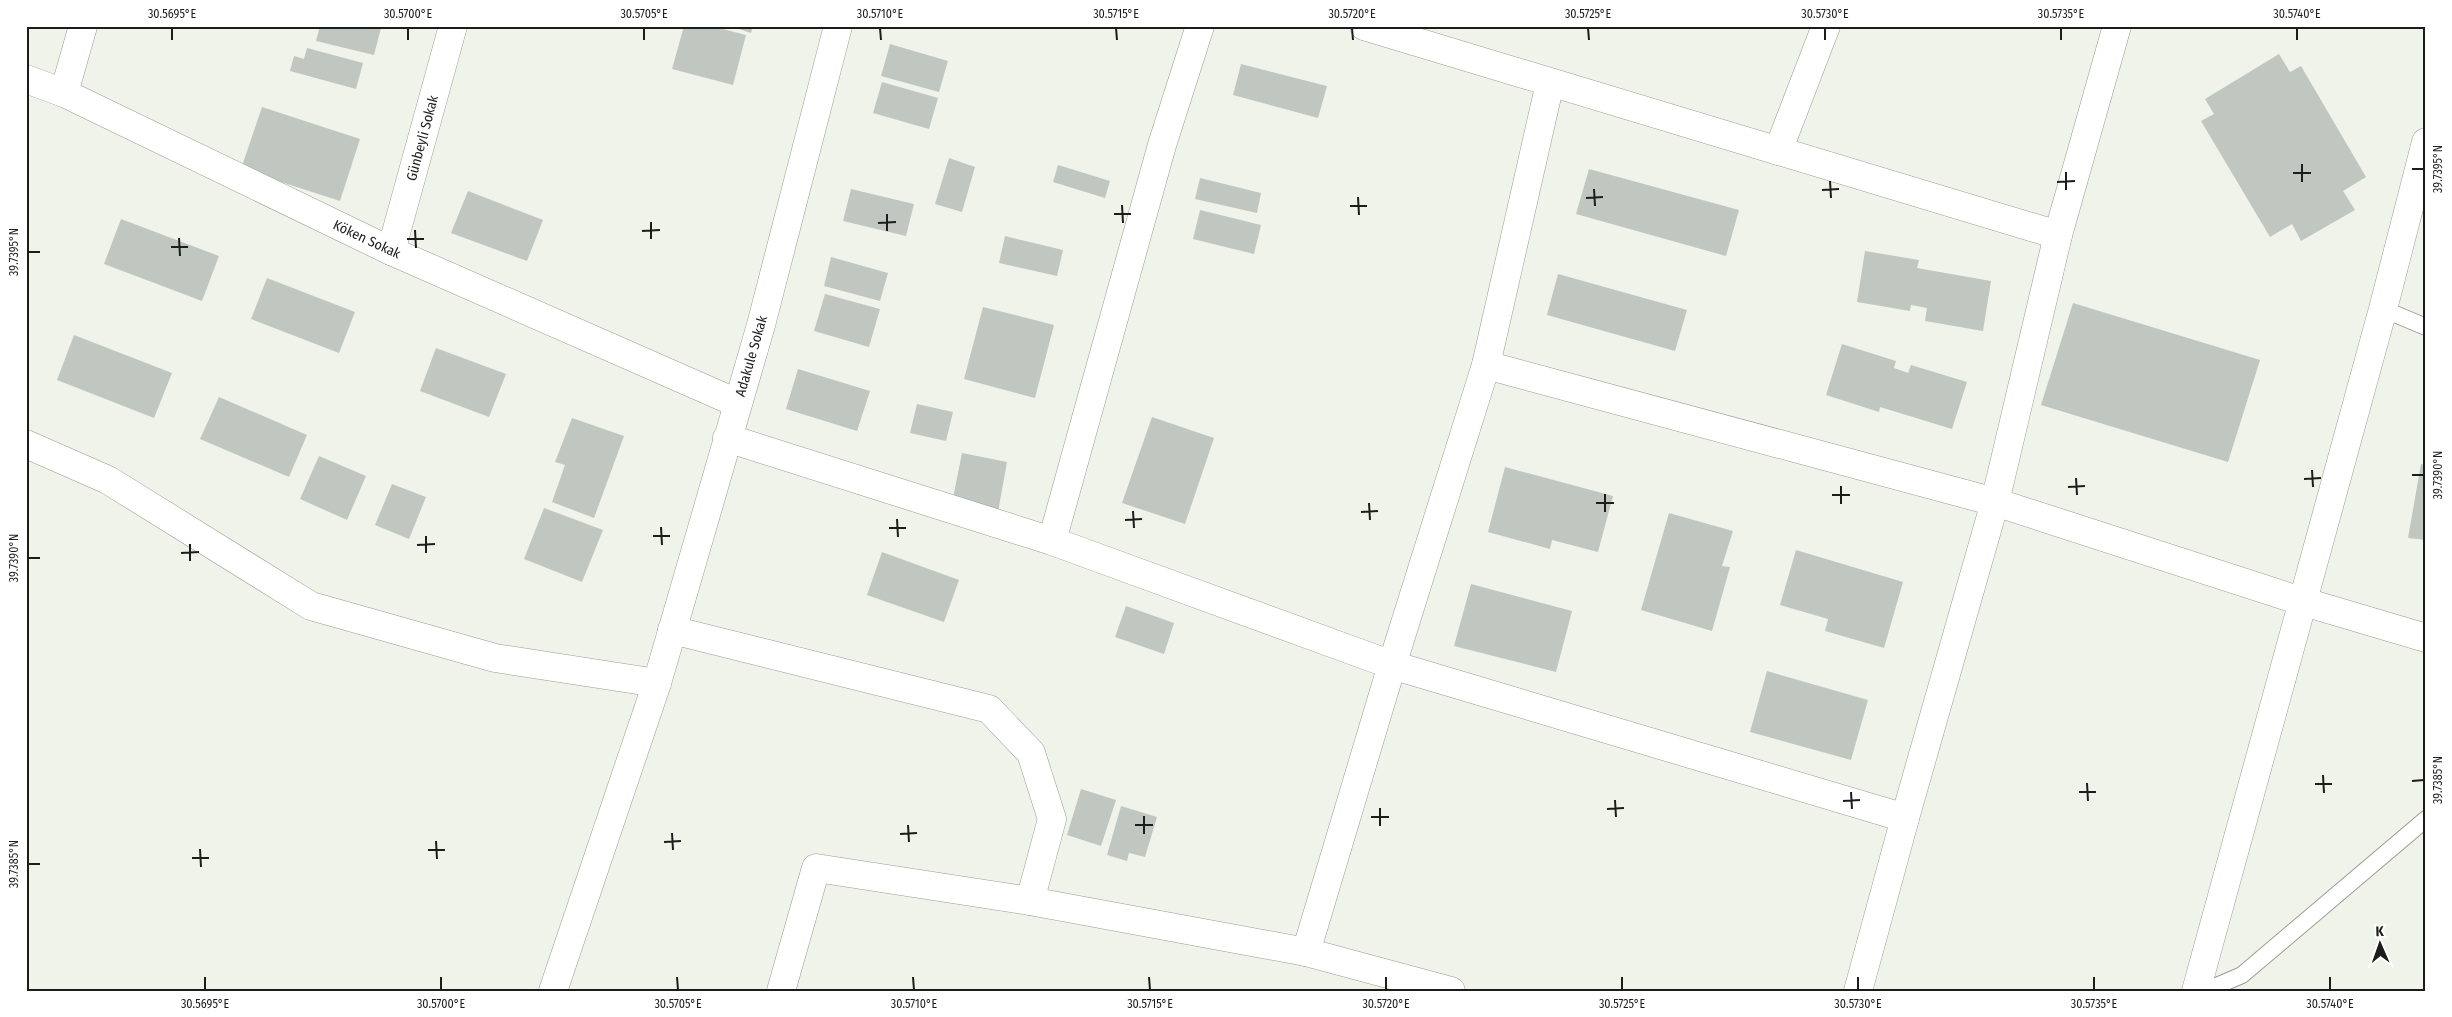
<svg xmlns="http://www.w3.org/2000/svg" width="2452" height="1017" viewBox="0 0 2452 1017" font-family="'Fira Sans Condensed',sans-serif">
	<rect width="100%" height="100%" fill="#f0f3ea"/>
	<g fill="#c0c7c0">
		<polygon points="320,26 381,28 374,55 316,41"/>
		<polygon points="684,26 711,26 746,35 733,85 672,69"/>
		<polygon points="730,26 753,26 751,33"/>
		<polygon points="890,44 948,61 939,92 881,76"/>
		<polygon points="307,48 363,63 356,89 290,71 294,56 304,59"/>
		<polygon points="2279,54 2290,72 2301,66 2366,177 2343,191 2355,210 2301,241 2292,224 2270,237 2201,121 2214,114 2205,99"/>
		<polygon points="1241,64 1327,86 1318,118 1233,95"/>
		<polygon points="882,82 938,98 929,129 873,113"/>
		<polygon points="262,107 360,139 340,201 241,169"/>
		<polygon points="949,158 975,167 962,212 935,204"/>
		<polygon points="1058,165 1110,181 1105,198 1053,182"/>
		<polygon points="1589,169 1739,210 1726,256 1576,214"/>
		<polygon points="1200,178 1261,193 1257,213 1195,199"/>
		<polygon points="851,189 914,204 906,236 843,221"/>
		<polygon points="468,191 543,220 527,261 451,233"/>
		<polygon points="1200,210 1261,225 1254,254 1193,239"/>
		<polygon points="121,219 219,256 202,301 104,264"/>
		<polygon points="1005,236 1063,250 1057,276 999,263"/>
		<polygon points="1865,251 1919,260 1917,268 1991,281 1983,331 1925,321 1927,308 1911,305 1910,311 1857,302"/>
		<polygon points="831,257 888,273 880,301 824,286"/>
		<polygon points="1558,274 1687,310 1675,351 1547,315"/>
		<polygon points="267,278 355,312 339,353 251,319"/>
		<polygon points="825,294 880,309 869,347 814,331"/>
		<polygon points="2073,303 2260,360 2228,462 2041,405"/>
		<polygon points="983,307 1054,325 1035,398 964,379"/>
		<polygon points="74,335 172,373 154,418 57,380"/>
		<polygon points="1842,344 1896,361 1894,368 1908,373 1911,365 1967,382 1952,429 1880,407 1879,412 1826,395"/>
		<polygon points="436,348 506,374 489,417 420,391"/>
		<polygon points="798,369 870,391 857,431 786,409"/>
		<polygon points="219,397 307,435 289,477 200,439"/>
		<polygon points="917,404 953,412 946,441 910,433"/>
		<polygon points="1152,417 1214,438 1185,524 1122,503"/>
		<polygon points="572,418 624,436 594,518 552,502 565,465 555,462"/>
		<polygon points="962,453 1007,462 998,512 952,503"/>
		<polygon points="319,456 366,476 347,520 300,499"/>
		<polygon points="2421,464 2426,465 2426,540 2408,538"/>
		<polygon points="1505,467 1613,496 1598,552 1552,540 1550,549 1488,532"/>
		<polygon points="392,484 426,497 409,539 375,525"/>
		<polygon points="544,508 603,530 582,582 524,559"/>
		<polygon points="1669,513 1733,531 1722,566 1730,567 1712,631 1641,610"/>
		<polygon points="1796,550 1903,582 1884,648 1825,631 1828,619 1780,605"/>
		<polygon points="882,552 959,580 944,622 867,595"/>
		<polygon points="1471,584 1572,611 1556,672 1454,646"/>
		<polygon points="1126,606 1174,623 1164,654 1115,637"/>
		<polygon points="1767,671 1868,700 1851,760 1750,732"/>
		<polygon points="1081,789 1116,800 1101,846 1067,835"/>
		<polygon points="1121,806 1157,817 1145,857 1129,853 1127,861 1107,855"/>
	</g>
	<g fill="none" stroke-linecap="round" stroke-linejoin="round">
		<defs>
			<g id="service">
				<polyline points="2383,309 2426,327"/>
				<polyline points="2205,991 2242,975 2426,819"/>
			</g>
			<g id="minor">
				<polyline points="83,26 64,93 391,251 737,403"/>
				<polyline points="1364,26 2058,235 2117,26"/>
				<polyline points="26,79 64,93"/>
				<polyline points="1778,151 1826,26"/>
				<polyline points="391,251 453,26"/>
				<polyline points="1486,365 1995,502 2301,601 2426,638"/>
				<polyline points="727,438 1052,541 1162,145 1200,26"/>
				<polyline points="26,444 108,480 311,606 495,658 657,683"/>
				<polyline points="1052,541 1392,665 1905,818"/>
				<polyline points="672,630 989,709 1031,753 1052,819 1030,901"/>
				<polyline points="1306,952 1392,665 1486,365 1550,83"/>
				<polyline points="553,991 657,683 761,325 838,26"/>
				<polyline points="781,991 816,868 1030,901 1306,952 1451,991"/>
				<polyline points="1858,991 1905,818 1995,502 2058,235"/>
				<polyline points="2196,991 2383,309 2426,142"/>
			</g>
		</defs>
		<use href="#service" stroke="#999c93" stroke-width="18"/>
		<use href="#minor" stroke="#999c93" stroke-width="29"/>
		<use href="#service" stroke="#fff" stroke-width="16"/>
		<use href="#minor" stroke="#fff" stroke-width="28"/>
	</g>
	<path fill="none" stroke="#1c1d1a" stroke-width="2" d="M172,28V40M408,28V40M644,28V40M880,28L881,40M1116,28L1117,40M1352,28L1353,40M1588,28L1589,40M1825,28V40M2061,28V40M2297,28V40M2302,164V182M2412,169H2424M2066,172V190M2293,173H2311M1830,181L1831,198M2057,182L2075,181M1594,189L1595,206M1822,190L1839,189M1358,197L1359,215M1586,198L1603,197M1122,205L1123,223M1350,206H1367M887,214V231M1114,214H1131M651,222V239M878,223L896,222M415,230L416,248M642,231L660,230M179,238L180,256M407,239H424M171,247H188M28,252H40M2312,470L2313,487M2412,475H2424M2076,478L2077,495M2304,479L2321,478M1841,486V504M2068,487L2085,486M1605,494V512M1832,495H1850M1369,503L1370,520M1596,503H1614M1133,511L1134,528M1361,512L1378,511M897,519L898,537M1125,520L1142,519M661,527L662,545M889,528H906M426,536V553M653,536H670M190,544V561M417,545L435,544M181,553L199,552M28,558H40M2323,775L2324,793M2412,781L2424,780M2087,783L2088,801M2315,784H2332M1851,792L1852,809M2079,792H2096M1615,800L1616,817M1843,801L1860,800M1380,808V826M1607,809L1624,808M1144,816V834M1371,817H1389M908,825L909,842M1135,825H1153M672,833L673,850M900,834L917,833M436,841L437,859M664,842L681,841M200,849L201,867M428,850H445M192,858H209M28,864H40M205,977V990M441,977V990M677,977L678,990M913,977L914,990M1149,977L1150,990M1386,977V990M1622,977V990M1858,977V990M2094,977V990M2330,977V990"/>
	<g text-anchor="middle" stroke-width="4" stroke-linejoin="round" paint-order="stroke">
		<g font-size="14" fill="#1c1d1a" stroke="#fff">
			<text transform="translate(422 138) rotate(-75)" y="5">Günbeyli Sokak</text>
			<text transform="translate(367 239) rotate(25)" y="5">Köken Sokak</text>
			<text transform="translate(751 356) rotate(-74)" y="5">Adakule Sokak</text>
		</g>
	</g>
	<rect width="2452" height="1017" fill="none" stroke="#ffffff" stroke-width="55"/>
	<g transform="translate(2380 944) rotate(358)" stroke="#ffffff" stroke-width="4" paint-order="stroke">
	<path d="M0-4L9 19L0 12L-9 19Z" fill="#1c1d1a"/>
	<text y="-8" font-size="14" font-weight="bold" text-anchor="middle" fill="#1c1d1a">K</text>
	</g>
	<rect x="28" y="28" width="2396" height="962" fill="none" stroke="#1c1d1a" stroke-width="2"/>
	<g font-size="12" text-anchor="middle" fill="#1c1d1a">
		<text x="172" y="18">30.5695°E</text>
		<text x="408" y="18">30.5700°E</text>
		<text x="644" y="18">30.5705°E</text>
		<text x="880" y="18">30.5710°E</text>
		<text x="1116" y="18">30.5715°E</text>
		<text x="1352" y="18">30.5720°E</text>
		<text x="1588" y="18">30.5725°E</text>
		<text x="1825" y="18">30.5730°E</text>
		<text x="2061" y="18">30.5735°E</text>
		<text x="2297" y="18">30.5740°E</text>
		<text transform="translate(2438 169) rotate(-90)" y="4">39.7395°N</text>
		<text transform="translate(14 252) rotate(-90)" y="4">39.7395°N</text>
		<text transform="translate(2438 475) rotate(-90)" y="4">39.7390°N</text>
		<text transform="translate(14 558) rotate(-90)" y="4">39.7390°N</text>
		<text transform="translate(2438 780) rotate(-90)" y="4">39.7385°N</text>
		<text transform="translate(14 864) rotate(-90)" y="4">39.7385°N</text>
		<text x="205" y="1008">30.5695°E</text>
		<text x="441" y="1008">30.5700°E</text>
		<text x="678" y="1008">30.5705°E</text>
		<text x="914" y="1008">30.5710°E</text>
		<text x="1150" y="1008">30.5715°E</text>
		<text x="1386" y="1008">30.5720°E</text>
		<text x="1622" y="1008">30.5725°E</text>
		<text x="1858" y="1008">30.5730°E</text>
		<text x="2094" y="1008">30.5735°E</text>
		<text x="2330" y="1008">30.5740°E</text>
	</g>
</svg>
